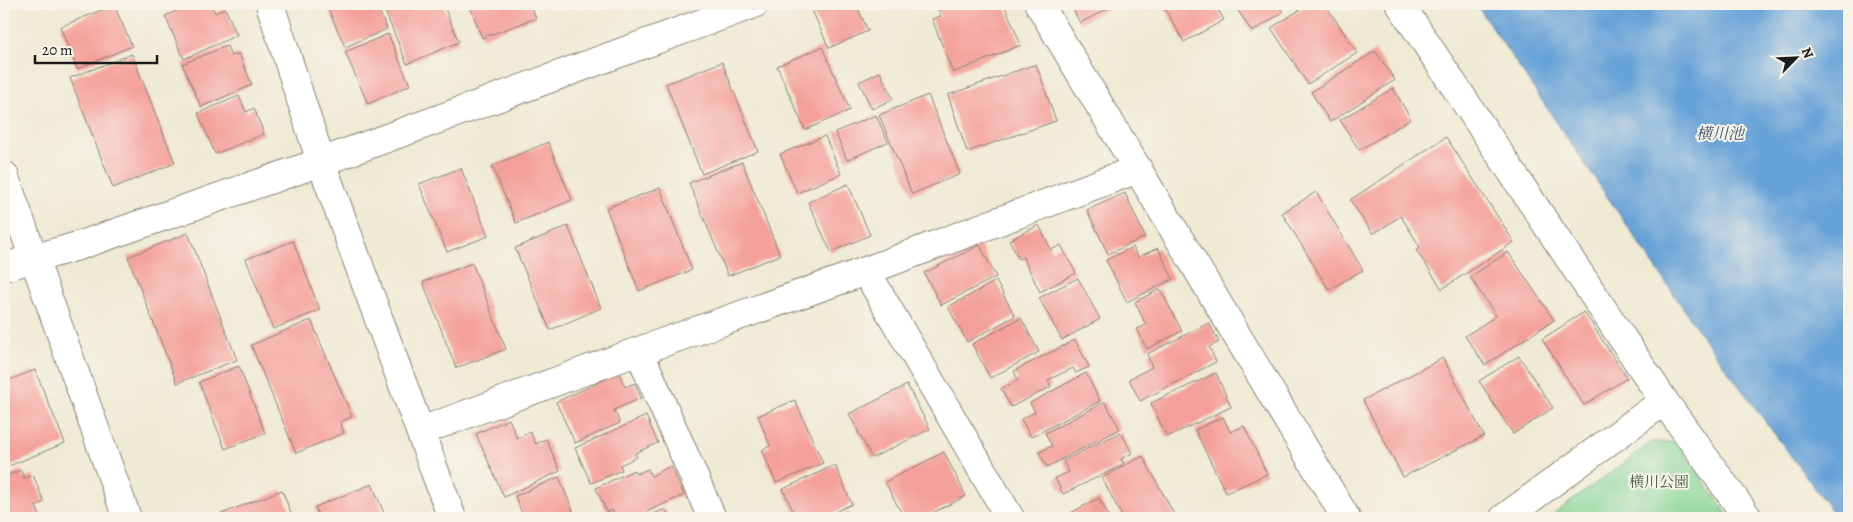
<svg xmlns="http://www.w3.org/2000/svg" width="1853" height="522" viewBox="0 0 1853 522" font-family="Alegreya,'Noto Serif JP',serif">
	<rect width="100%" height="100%" fill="#f7f3e8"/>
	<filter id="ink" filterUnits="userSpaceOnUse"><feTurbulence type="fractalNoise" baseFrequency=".02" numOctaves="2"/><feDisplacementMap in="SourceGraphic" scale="10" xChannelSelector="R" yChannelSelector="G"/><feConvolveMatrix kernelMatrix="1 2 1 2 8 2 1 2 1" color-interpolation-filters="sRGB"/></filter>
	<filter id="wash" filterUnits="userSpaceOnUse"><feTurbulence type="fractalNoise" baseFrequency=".0096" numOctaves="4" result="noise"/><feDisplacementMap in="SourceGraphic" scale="20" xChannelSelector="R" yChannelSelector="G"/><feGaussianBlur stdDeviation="1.12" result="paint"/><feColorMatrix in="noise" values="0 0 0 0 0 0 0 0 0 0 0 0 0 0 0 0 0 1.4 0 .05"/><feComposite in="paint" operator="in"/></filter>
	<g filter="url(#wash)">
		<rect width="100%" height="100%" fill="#efead3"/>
		<polygon fill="#85d596" stroke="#507859" points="1652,442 1676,442 1730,518 1548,518"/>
		<polygon fill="#66a2d7" stroke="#415f7a" points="1476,4 1849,4 1849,518 1837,518 1705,340"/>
		<g id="blocks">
			<g fill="#f4a09a">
				<polygon points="192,4 211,4 215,13 225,8 237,35 184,59 165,16"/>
				<polygon points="326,4 376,4 387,29 345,47"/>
				<polygon points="382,4 443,4 459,42 407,64"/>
				<polygon points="469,4 530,4 536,18 482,38"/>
				<polygon points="820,4 856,4 868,31 829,48 811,8"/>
				<polygon points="936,4 1004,4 1021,45 953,73 932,19 941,16"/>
				<polygon points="1070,4 1111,4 1113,6 1080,23"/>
				<polygon points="1162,4 1215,4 1224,20 1184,42"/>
				<polygon points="1234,4 1278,4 1283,12 1252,32"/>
				<polygon points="1309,4 1325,4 1357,53 1308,84 1271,28"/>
				<polygon points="114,5 132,46 77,69 60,27"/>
				<polygon points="388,34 410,85 368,104 345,52"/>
				<polygon points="227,46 231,56 239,54 252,85 201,107 182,64"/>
				<polygon points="822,47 850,110 805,130 777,66"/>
				<polygon points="1375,51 1395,80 1330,122 1311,92"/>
				<polygon points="132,54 175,163 113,188 70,78"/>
				<polygon points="722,62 758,151 702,174 666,84"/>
				<polygon points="1036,64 1056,121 967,152 948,95"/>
				<polygon points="880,72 893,99 872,109 859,82"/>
				<polygon points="1393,88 1411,119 1359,150 1340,120"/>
				<polygon points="928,95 960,174 912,194 879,115"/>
				<polygon points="239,96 246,112 254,108 264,134 215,154 198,113"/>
				<polygon points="876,115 888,142 847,160 835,132"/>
				<polygon points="825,136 841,174 797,193 780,154"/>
				<polygon points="1446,137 1514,242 1442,289 1416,250 1420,247 1401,216 1373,234 1350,200"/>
				<polygon points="548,142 572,200 516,223 492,166"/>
				<polygon points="742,162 780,255 728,276 689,183"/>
				<polygon points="461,168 488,236 447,252 419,184"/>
				<polygon points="848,184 870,235 831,252 808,202"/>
				<polygon points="660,188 692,270 639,291 606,208"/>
				<polygon points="1316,192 1363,270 1329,290 1282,213"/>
				<polygon points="1125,193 1145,237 1108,254 1087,210"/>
				<polygon points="1039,225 1051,250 1061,245 1076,273 1040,292 1023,257 1019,259 1009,240"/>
				<polygon points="568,226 601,308 550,330 515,248"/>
				<polygon points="188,233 237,360 177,383 128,257"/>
				<polygon points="293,241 320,310 273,329 246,259"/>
				<polygon points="980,245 996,277 941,305 924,273"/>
				<polygon points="1133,247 1138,257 1158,248 1173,279 1127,302 1106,260"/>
				<polygon points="1508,252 1554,320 1485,365 1465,336 1496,316 1470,277"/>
				<polygon points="472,263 506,349 456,368 423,282"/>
				<polygon points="1078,278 1100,319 1062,340 1039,298"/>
				<polygon points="996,281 1015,316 967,342 948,307"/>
				<polygon points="1160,289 1182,331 1147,349 1137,329 1146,325 1135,302"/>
				<polygon points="1584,312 1627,378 1584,405 1542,339"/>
				<polygon points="1021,318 1039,352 990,378 972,344"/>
				<polygon points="311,320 352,417 340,422 344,433 296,453 251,345"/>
				<polygon points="1209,323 1219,342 1209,347 1216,362 1140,401 1129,379 1152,367 1147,354"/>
				<polygon points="1075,340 1089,367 1076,373 1073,368 1048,380 1051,387 1011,407 1001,389 1018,380 1014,371"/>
				<polygon points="1519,356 1553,408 1513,434 1479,381"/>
				<polygon points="1443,358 1484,436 1403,477 1363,400"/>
				<polygon points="239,366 265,433 225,449 199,382"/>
				<polygon points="35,370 65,443 9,466 4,454 4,382"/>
				<polygon points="619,373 625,387 635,383 641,398 614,410 620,423 575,443 556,402"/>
				<polygon points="1086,373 1100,401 1031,437 1021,419 1035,412 1030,403"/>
				<polygon points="1216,373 1231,407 1167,437 1151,403"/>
				<polygon points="907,385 930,429 872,458 849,414"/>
				<polygon points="795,400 823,463 776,483 762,450 770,446 758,416"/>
				<polygon points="1105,402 1120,429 1047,467 1039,452 1052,446 1045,433"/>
				<polygon points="646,416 658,443 635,453 637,457 620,465 622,470 591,483 575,448"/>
				<polygon points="1223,417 1230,432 1244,426 1267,474 1226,493 1195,430"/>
				<polygon points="509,419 517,438 530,432 536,444 546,439 560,471 504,497 476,434"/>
				<polygon points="1121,432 1132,453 1121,459 1124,464 1063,494 1055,478 1069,472 1063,461"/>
				<polygon points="944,452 966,496 923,518 904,518 885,482"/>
				<polygon points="1143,456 1176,518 1123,518 1102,478"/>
				<polygon points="835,465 852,504 822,518 796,518 783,489"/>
				<polygon points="671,466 684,495 633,518 616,518 612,510 607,513 596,488 634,470 636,474 648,469 651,476"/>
				<polygon points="21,470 24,478 33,475 44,502 36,506 41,518 4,518 4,477"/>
				<polygon points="559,477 576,518 524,518 515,496"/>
				<polygon points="372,484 386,518 319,518 315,507"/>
				<polygon points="282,490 293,518 216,518 216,516"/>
				<polygon points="1099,498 1110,518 1061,518"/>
				<polygon points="665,509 670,518 644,518"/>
				<polygon points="849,512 851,518 835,518"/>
			</g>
		</g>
	</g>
	<g filter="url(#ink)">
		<use href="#blocks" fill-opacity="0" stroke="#868378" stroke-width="1"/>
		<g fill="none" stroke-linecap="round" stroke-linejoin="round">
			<defs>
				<g id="minor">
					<polyline points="270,4 321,162 452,518"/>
					<polyline points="1039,4 1346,518"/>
					<polyline points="1400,4 1664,401 1748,518"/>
					<polyline points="4,175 127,518"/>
					<polyline points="4,267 78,246 321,162 754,4"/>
					<polyline points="866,271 1010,518"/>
					<polyline points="639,351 712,518"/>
					<polyline points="421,431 639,351 866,271 1138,169"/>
					<polyline points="1504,518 1664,401"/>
				</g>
			</defs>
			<use href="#minor" stroke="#868378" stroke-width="30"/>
			<use href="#minor" stroke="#fff" stroke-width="28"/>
		</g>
	</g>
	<g text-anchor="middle" stroke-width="4" stroke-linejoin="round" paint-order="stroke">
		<g font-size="15" fill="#415d47" stroke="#f7f3e8">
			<text x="1659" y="487">横川公園</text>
		</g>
		<g font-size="16" font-style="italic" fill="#3d5870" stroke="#f7f3e8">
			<text x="1720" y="139">横川池</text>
		</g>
	</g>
	<rect width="1853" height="522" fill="none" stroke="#f7f3e8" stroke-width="20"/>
	<g transform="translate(1796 58) rotate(66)" stroke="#f7f3e8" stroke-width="4" paint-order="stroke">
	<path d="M0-4L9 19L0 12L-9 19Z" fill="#1c1c1c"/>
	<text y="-8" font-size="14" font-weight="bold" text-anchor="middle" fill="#1c1c1c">N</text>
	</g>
	<path d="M35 55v8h122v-8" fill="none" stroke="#1c1c1c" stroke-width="2.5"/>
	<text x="42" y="55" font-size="15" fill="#1c1c1c" stroke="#f7f3e8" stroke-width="4" paint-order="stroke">20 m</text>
</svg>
